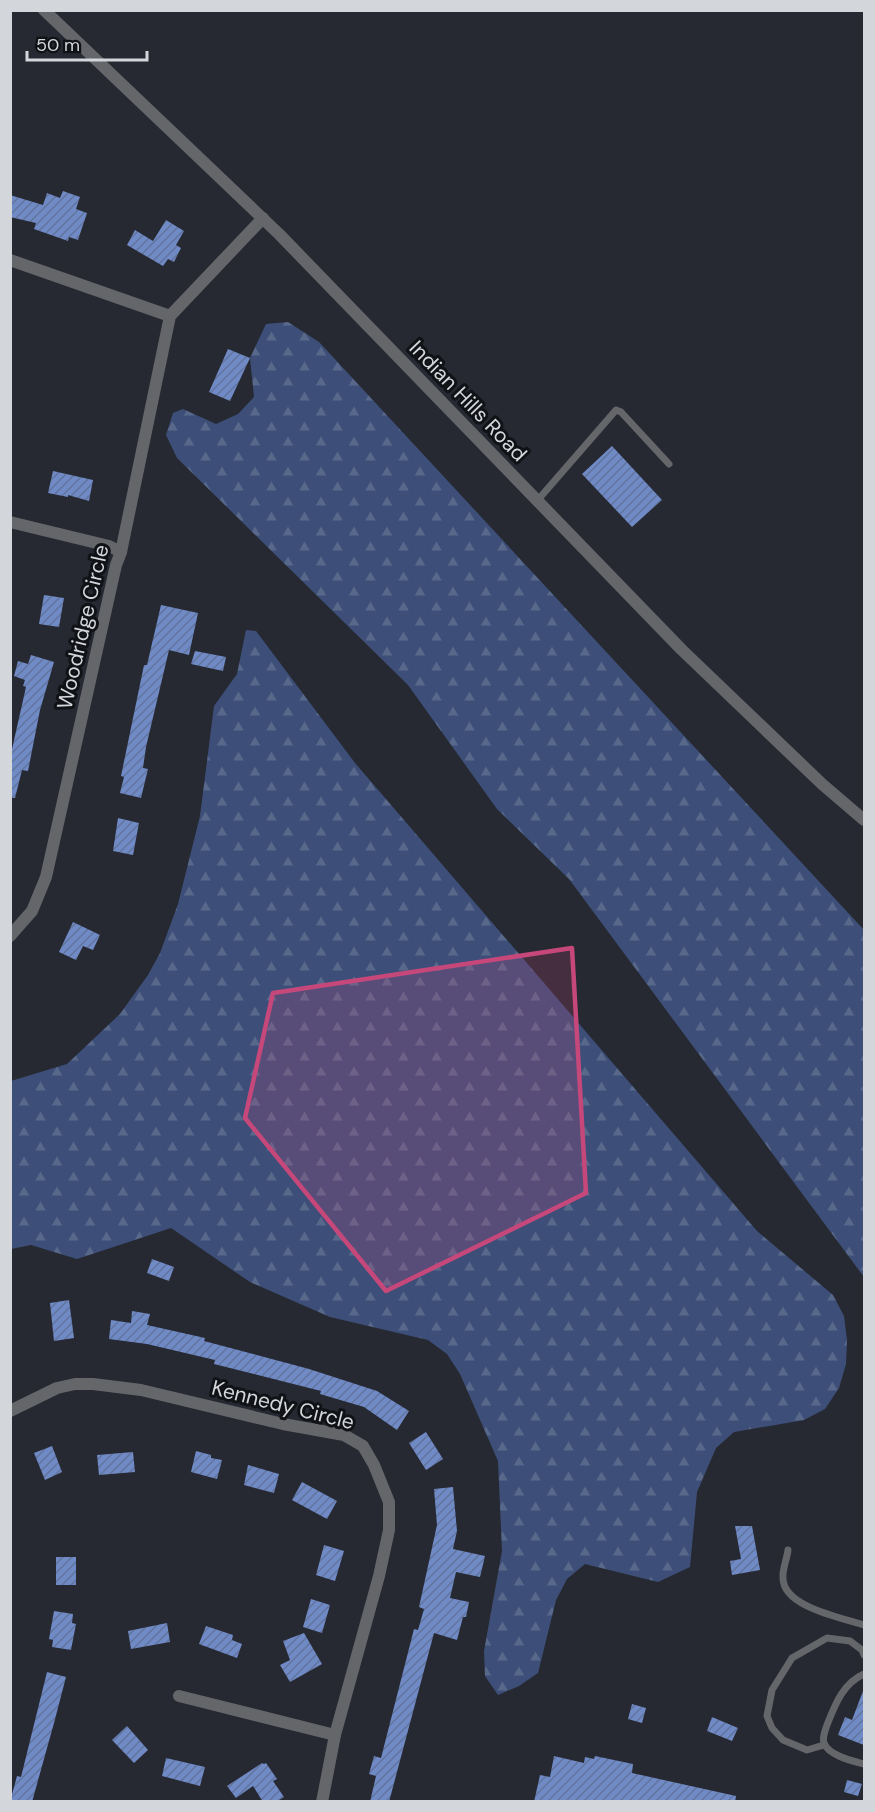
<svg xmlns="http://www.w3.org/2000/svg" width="875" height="1812" viewBox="0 0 875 1812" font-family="'DM Sans',sans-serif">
	<defs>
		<pattern id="forest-firs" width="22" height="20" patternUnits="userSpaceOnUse" patternTransform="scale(1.5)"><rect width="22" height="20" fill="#3d4f78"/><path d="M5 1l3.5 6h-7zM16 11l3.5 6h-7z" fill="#58688b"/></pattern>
		<pattern id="building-hatch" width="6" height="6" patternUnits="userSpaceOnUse" patternTransform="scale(1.5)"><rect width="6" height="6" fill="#708ac6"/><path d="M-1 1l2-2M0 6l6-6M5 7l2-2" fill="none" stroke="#61749e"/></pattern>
	</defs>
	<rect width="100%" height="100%" fill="#262932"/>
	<g fill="url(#forest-firs)">
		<polygon points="288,322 319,342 864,930 864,1277 569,879 497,809 408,685 177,458 166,435 173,413 183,409 216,424 238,414 254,397 250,358 266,324"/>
		<polygon points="246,630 256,631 355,763 757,1231 833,1295 844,1316 847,1340 846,1364 839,1388 825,1409 804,1420 734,1432 716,1448 697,1492 690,1567 658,1582 585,1564 567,1579 556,1600 538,1673 519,1686 498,1695 485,1676 484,1651 502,1551 498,1461 460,1374 447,1354 428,1340 330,1317 250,1282 171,1228 77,1259 31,1245 11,1249 11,1081 67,1064 120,1014 148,975 160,953 178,904 200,816 214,706 237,674"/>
	</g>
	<g fill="url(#building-hatch)">
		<polygon points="63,191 80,197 76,209 87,213 78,240 69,237 68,241 34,229 36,223 10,217 10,195 43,205 47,193 60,198"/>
		<polygon points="166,220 184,231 176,245 181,248 174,262 168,259 163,266 127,245 135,230 153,241"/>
		<polygon points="228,349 250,358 230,401 209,392"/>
		<polygon points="612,446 662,500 632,527 582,474"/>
		<polygon points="53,471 93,480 89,501 68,495 68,497 48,493"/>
		<polygon points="44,595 64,598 59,627 39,624"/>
		<polygon points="161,605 198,613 189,655 169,650 146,747 143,768 148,769 141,798 120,793 124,777 121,776 144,665 147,665"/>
		<polygon points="195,651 226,657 223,671 191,664"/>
		<polygon points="31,655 54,662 40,710 28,771 22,770 15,798 10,798 10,758 26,687 23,686 25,680 14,676 18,661 28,664"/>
		<polygon points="118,818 139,823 133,855 113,851"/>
		<polygon points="73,922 100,935 93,950 83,946 76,960 59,952"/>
		<polygon points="152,1259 174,1267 169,1281 147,1273"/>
		<polygon points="69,1300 74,1338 54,1341 50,1303"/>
		<polygon points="132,1311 150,1314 147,1325 205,1338 204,1341 309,1369 377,1391 409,1411 397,1430 364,1407 320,1394 321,1391 214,1364 215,1360 147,1344 109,1339 111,1320 131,1323"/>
		<polygon points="426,1432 443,1459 426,1470 409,1443"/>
		<polygon points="52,1446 62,1472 45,1480 34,1453"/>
		<polygon points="196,1451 211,1455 211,1458 222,1460 217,1479 191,1472"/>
		<polygon points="133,1452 135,1472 99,1475 97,1455"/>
		<polygon points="248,1465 279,1474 274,1493 244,1485"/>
		<polygon points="302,1482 337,1501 327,1519 292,1500"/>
		<polygon points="453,1487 457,1531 453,1549 485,1556 480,1577 456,1572 450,1598 469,1602 466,1617 463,1617 457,1640 434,1633 389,1802 370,1802 376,1776 369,1774 374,1756 381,1758 414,1629 418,1630 424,1609 419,1607 437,1525 434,1489"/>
		<polygon points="735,1526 752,1526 760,1570 732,1575 730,1561 741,1559"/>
		<polygon points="324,1545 344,1551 335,1581 316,1575"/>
		<rect x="56" y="1557" width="20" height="28"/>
		<polygon points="311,1599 330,1605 322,1633 303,1627"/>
		<polygon points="54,1611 73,1614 72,1623 76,1624 71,1650 52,1647 53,1640 49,1639"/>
		<polygon points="167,1623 170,1642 131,1649 128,1631"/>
		<polygon points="206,1626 233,1635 232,1640 242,1644 237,1658 199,1644"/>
		<polygon points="304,1633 322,1664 290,1682 280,1665 290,1660 283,1641"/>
		<polygon points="47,1672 66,1677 54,1723 32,1802 10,1802 17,1776 21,1777"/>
		<polygon points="863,1691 864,1691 864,1745 838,1735 845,1717 852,1720"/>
		<polygon points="632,1704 646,1708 642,1723 628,1719"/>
		<polygon points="712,1717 738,1728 732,1741 707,1731"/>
		<polygon points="127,1726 148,1750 134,1763 112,1740"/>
		<polygon points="554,1756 584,1763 585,1757 594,1759 595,1756 633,1764 632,1773 736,1796 735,1802 534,1802 540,1775 550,1777"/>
		<polygon points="166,1758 205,1767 200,1786 162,1776"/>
		<polygon points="262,1763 264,1764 266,1763 277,1779 273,1781 284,1797 276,1802 263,1802 253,1786 236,1798 227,1786"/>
		<polygon points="847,1780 862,1784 858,1796 844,1792"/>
	</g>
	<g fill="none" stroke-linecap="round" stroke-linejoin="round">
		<g stroke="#64666a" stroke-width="7">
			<polyline points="537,501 616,410 621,412 669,464"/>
			<path d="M788,1550C787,1559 782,1570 783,1578C783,1607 842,1618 864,1625"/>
			<path d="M864,1674C843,1683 835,1705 827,1725C825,1731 822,1737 824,1743C829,1756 853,1761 864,1764"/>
			<polyline points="824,1745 807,1750 783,1740 772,1728 767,1716 772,1690 792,1658 827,1638 850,1641 862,1650 864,1655"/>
		</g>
		<g stroke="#64666a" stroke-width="12">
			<polyline points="10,260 170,316"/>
			<polyline points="10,522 109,546 121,552"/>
			<polyline points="10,936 32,911 46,877 116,565 121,552 170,316 263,218"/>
			<polyline points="10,1411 57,1388 75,1384 93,1384 141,1390 283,1424 344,1435 363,1446 374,1465 389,1502 389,1530 379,1576 335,1735 322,1802"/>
			<polyline points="179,1696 335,1735"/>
		</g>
		<polyline stroke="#64666a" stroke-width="12" points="44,10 279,234 682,650 822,784 864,820"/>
	</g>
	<path fill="#c6487b" fill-opacity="0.2" stroke="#c6487b" stroke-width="4.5" stroke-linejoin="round" d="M572,948L586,1193L386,1291L245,1118L273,993Z"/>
	<g text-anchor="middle" stroke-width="6" stroke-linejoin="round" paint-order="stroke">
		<g font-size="21" fill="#d3d6db" stroke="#101216">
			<text transform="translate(468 401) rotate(46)" y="7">Indian Hills Road</text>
			<text transform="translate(83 627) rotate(-77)" y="7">Woodridge Circle</text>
			<text transform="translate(283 1405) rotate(14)" y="7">Kennedy Circle</text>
		</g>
	</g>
	<rect width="875" height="1812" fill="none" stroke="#d3d6db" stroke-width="24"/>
	<path d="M27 51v9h120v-9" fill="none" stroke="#d3d6db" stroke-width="3"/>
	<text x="36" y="51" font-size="18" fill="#d3d6db" stroke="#101216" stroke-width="4.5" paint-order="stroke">50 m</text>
</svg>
